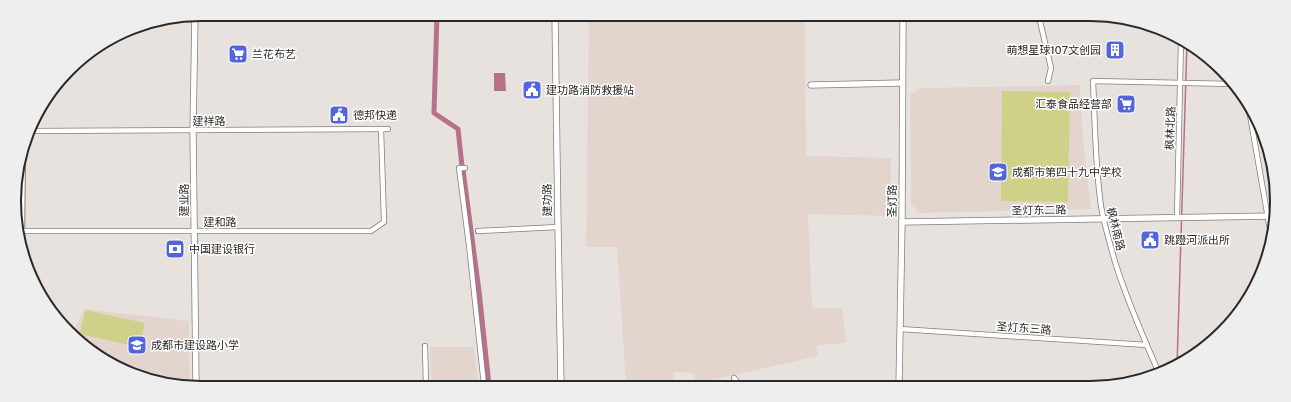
<svg xmlns="http://www.w3.org/2000/svg" width="1291" height="402" viewBox="0 0 1291 402" font-family="'Public Sans','Noto Sans SC',sans-serif">
	<rect width="100%" height="100%" fill="#e8e2de"/>
	<g fill="#e3d5ce">
		<polygon points="589,16 805,16 806,156 891,158 891,216 808,214 812,308 842,308 846,343 816,345 818,356 695,384 695,373 673,372 673,385 626,385 617,247 586,247"/>
		<polygon points="1080,85 1083,139 1091,209 919,213 911,204 910,95 920,88"/>
		<polygon points="85,309 189,321 190,384 164,384 97,357 72,333"/>
		<polygon points="430,347 474,347 478,385 431,385"/>
	</g>
	<g fill="#d0d188">
		<polygon points="1002,91 1070,92 1068,202 1001,201"/>
		<polygon points="85,310 145,323 139,347 80,334"/>
	</g>
	<polygon fill="#b8718b" points="494,73 505,73 506,91 494,91"/>
	<g fill="none" stroke-linecap="round" stroke-linejoin="round">
		<polyline stroke="#b8718b" stroke-width="1.5" points="1177,366 1187,43"/>
		<g stroke="#b8718b" stroke-width="5">
			<polyline points="437,15 434,113 458,129 462,166"/>
			<polyline points="463,170 479,291 489,385"/>
		</g>
		<defs>
			<g id="minor">
				<polyline points="1039,17 1051,68 1048,81"/>
				<polyline points="1248,104 1272,241"/>
				<polyline points="30,131 388,129"/>
				<polyline points="465,168 459,168 469,245 484,385"/>
				<polyline points="1177,217 1181,40"/>
				<polyline points="21,231 371,231 384,222 381,129"/>
				<polyline points="478,231 558,227"/>
				<polyline points="900,329 1147,345"/>
				<polyline points="425,346 426,385"/>
				<path d="M1159,373C1143,337 1127,300 1115,262C1110,243 1104,225 1101,206C1095,164 1095,122 1093,81L1233,84"/>
				<polyline points="734,378 741,386"/>
			</g>
			<g id="tertiary">
				<polyline points="195,15 193,130 196,384"/>
				<polyline points="555,15 558,227 561,385"/>
				<polyline points="811,85 902,83"/>
				<polyline points="902,222 1273,216"/>
				<polyline points="899,386 902,222 903,17"/>
			</g>
			<polyline id="secondary" points="21,251 22,155"/>
			<polyline id="trunk" points="16,186 16,175"/>
		</defs>
		<use href="#minor" stroke="#837d7a" stroke-width="6"/>
		<use href="#tertiary" stroke="#837d7a" stroke-width="7"/>
		<use href="#secondary" stroke="#837d7a" stroke-width="8"/>
		<use href="#trunk" stroke="#837d7a" stroke-width="10"/>
		<use href="#minor" stroke="#fff" stroke-width="4.5"/>
		<use href="#tertiary" stroke="#fff" stroke-width="5.5"/>
		<use href="#secondary" stroke="#fff" stroke-width="6"/>
		<use href="#trunk" stroke="#fff" stroke-width="8"/>
	</g>
	<defs>
		<symbol id="building-square" viewBox="-11 -11 22 22"><rect x="-9" y="-9" width="18" height="18" rx="4" fill="#5365db" stroke="#fff"/><path d="M-4-6H4V6H1V3H-1V6H-4ZM-2.5-4.3h1.7v1.8h-1.7ZM.8-4.3h1.7v1.8H.8ZM-2.5-1h1.7V.8h-1.7ZM.8-1h1.7V.8H.8Z" fill="#fff"/></symbol>
		<symbol id="supermarket-square" viewBox="-11 -11 22 22"><rect x="-9" y="-9" width="18" height="18" rx="4" fill="#5365db" stroke="#fff"/><path d="M-6-5.5h2.5l.6 2H6L4.5 2H-2.5L-4.4-4H-6ZM-1.5 3.2a1.3 1.3 0 1 0 .1 0ZM3 3.2a1.3 1.3 0 1 0 .1 0Z" fill="#fff"/></symbol>
		<symbol id="civic-square" viewBox="-11 -11 22 22"><rect x="-9" y="-9" width="18" height="18" rx="4" fill="#5365db" stroke="#fff"/><path d="M-.6-6.5H3V-4.5H.6V-3L4-1V1h2V6H-6V1h2V-1L-.6-3ZM-1.2 2.5V6h2.4V2.5Z" fill="#fff"/></symbol>
		<symbol id="school-square" viewBox="-11 -11 22 22"><rect x="-9" y="-9" width="18" height="18" rx="4" fill="#5365db" stroke="#fff"/><path d="M0-5L7-2L0 1L-7-2ZM-4 1L0 2.5L4 1V4Q0 6-4 4Z" fill="#fff"/></symbol>
		<symbol id="bank-square" viewBox="-11 -11 22 22"><rect x="-9" y="-9" width="18" height="18" rx="4" fill="#5365db" stroke="#fff"/><path d="M-6-4H6V4H-6ZM0-2.3a2.3 2.3 0 1 0 0 4.6a2.3 2.3 0 1 0 0-4.6Z" fill="#fff"/></symbol>
	</defs>
	<g fill-rule="evenodd">
		<use href="#building-square" x="1104" y="39" width="22" height="22"/>
		<use href="#supermarket-square" x="227" y="43" width="22" height="22"/>
		<use href="#civic-square" x="521" y="79" width="22" height="22"/>
		<use href="#supermarket-square" x="1115" y="93" width="22" height="22"/>
		<use href="#civic-square" x="328" y="104" width="22" height="22"/>
		<use href="#school-square" x="987" y="161" width="22" height="22"/>
		<use href="#civic-square" x="1139" y="229" width="22" height="22"/>
		<use href="#bank-square" x="164" y="238" width="22" height="22"/>
		<use href="#school-square" x="126" y="334" width="22" height="22"/>
	</g>
	<g text-anchor="middle" stroke-width="3" stroke-linejoin="round" paint-order="stroke">
		<g font-size="11" fill="#2b2927" stroke="#fff" text-anchor="start">
			<text x="1101" y="54" text-anchor="end">萌想星球107文创园</text>
			<text x="252" y="58">兰花布艺</text>
			<text x="546" y="94">建功路消防救援站</text>
			<text x="1112" y="108" text-anchor="end">汇泰食品经营部</text>
			<text x="353" y="119">德邦快递</text>
			<text x="1012" y="176">成都市第四十九中学校</text>
			<text x="1164" y="244">跳蹬河派出所</text>
			<text x="189" y="253">中国建设银行</text>
			<text x="151" y="349">成都市建设路小学</text>
		</g>
		<g font-size="11" fill="#2b2927" stroke="#fff">
			<text x="209" y="125">建祥路</text>
			<text transform="translate(1170 128) rotate(-88)" y="4">枫林北路</text>
			<text transform="translate(184 200) rotate(-90)" y="4">建业路</text>
			<text transform="translate(547 200) rotate(-91)" y="4">建功路</text>
			<text transform="translate(892 201) rotate(-90)" y="4">圣灯路</text>
			<text transform="translate(1039 210) rotate(-1)" y="4">圣灯东二路</text>
			<text x="220" y="226">建和路</text>
			<text transform="translate(1116 229) rotate(76)" y="4">枫林南路</text>
			<text transform="translate(1024 328) rotate(4)" y="4">圣灯东三路</text>
		</g>
	</g>
	<path d="M0 0H1291V402H0ZM201 21H1090A180 180 0 0 1 1270 201V201A180 180 0 0 1 1090 381H201A180 180 0 0 1 21 201V201A180 180 0 0 1 201 21Z" fill="#eee" fill-rule="evenodd"/>
	<path fill="none" stroke="#2b2927" stroke-width="2" d="M201 21H1090A180 180 0 0 1 1270 201V201A180 180 0 0 1 1090 381H201A180 180 0 0 1 21 201V201A180 180 0 0 1 201 21Z"/>
</svg>
